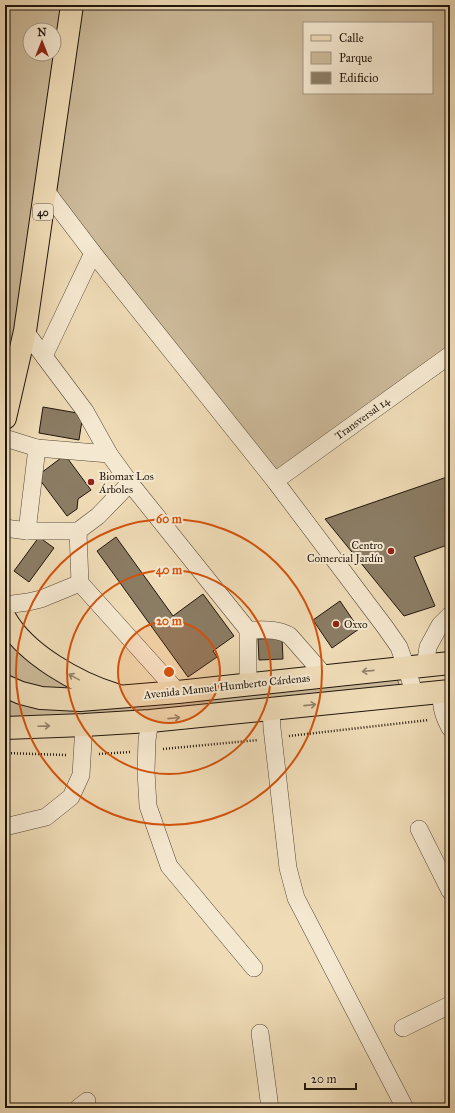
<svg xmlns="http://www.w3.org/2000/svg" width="455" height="1113" viewBox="0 0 455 1113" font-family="'IM FELL Great Primer',serif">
	<rect width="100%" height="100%" fill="#efdcb7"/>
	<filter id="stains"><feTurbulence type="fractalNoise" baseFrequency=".005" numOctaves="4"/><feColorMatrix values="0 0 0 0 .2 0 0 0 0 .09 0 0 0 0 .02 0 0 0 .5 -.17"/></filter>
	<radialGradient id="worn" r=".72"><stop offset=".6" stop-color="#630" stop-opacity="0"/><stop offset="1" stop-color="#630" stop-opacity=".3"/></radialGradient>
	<g fill="#ccba9a" stroke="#766852" fill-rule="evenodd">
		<path d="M5,5H61L15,330L5,373ZM30,30H54V54H30Z"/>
		<path d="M82,5H450V347L276,472L56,192ZM304,23H432V93H304Z"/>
		<polygon points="5,635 79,690 44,689 25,684 6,676 5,675"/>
		<polygon points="396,678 399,683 397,686 83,718 5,719 5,698"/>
	</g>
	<g fill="#8b7c64" stroke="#1f150b">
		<polygon points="43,407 83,414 79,440 39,433"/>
		<polygon points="65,455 91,490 78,499 77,509 67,516 37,476"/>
		<polygon points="450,476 450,544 414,557 435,606 404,616 325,519"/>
		<polygon points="39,537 54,548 29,582 14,571"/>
		<polygon points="116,537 173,616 203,594 234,636 213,651 217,657 188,677 97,551"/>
		<polygon points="340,601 359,629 332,648 313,620"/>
		<polygon points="282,638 283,659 259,660 258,639"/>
	</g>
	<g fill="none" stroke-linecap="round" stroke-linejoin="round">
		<defs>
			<g id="minor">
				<polyline points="46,191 93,253 275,481 385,627 399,647 406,667 415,695"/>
				<path d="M25,331L85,411L109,454L130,483L248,630C262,630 278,628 290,636L325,676"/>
				<polyline points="44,356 93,253"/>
				<polyline points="5,438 37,448 109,454"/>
				<polyline points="275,481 450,355"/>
				<polyline points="5,528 27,531 78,531 98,516 130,483"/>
				<polyline points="27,531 37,448"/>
				<polyline points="78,531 80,583 178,692"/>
				<polyline points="5,605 28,602 41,599 80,583"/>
				<polyline points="248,630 248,684"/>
				<polyline points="425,666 428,647 440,625 450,615"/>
				<path d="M441,692C441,707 443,715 450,728"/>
				<polyline points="271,708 272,728 288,868 296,898 405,1108"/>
				<polyline points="150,721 147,740 146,771 148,806 169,866 254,968"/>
				<polyline points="5,827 46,817 71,797 81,775 84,725"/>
				<polyline points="419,829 450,891"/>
				<polyline points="403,1028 450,1005"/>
				<polyline points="260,1033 270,1108"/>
				<polyline points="78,1108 87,1101"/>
			</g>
			<g id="major">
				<polyline points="5,418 25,331 72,5"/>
				<path d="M5,618C25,654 77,683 116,695"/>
				<polyline points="5,686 21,693 41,698 80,700 178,692 450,663"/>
				<polyline points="5,728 84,725 150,721 450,691"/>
			</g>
		</defs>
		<use href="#minor" stroke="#534736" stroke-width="18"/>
		<use href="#major" stroke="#1f150b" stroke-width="24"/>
		<g stroke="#1f150b" stroke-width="2.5" stroke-dasharray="1 2" stroke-linecap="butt">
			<polyline points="289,736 429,720"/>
			<polyline points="163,749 258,740"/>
			<polyline points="5,753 66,755"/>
			<polyline points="99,754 130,752"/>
		</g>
		<use href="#minor" stroke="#f5e8d0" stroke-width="17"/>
		<use href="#major" stroke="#efdcb7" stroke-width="22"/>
	</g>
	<defs><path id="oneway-shaft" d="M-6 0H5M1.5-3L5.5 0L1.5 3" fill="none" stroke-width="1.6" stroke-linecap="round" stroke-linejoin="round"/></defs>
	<g stroke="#91826a">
		<use href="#oneway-shaft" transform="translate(368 671) rotate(174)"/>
		<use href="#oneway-shaft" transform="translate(74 677) rotate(-151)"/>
		<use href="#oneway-shaft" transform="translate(310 705) rotate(-6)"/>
		<use href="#oneway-shaft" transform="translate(174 718) rotate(-6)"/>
		<use href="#oneway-shaft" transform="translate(44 726) rotate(-2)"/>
	</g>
	<circle cx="169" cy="672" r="51" fill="#d4520c" fill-opacity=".12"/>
	<g fill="none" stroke="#d4520c" stroke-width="2">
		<circle cx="169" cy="672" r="51"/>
		<circle cx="169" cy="672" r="102"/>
		<circle cx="169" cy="672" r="153"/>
	</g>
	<g fill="#8f2418" stroke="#f5e8d0" stroke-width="1.5">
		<circle cx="91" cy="482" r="4"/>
		<circle cx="391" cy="551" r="4"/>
		<circle cx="336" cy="624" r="4"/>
	</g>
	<g text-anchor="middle" stroke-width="4" stroke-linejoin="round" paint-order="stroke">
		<rect fill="#f5e8d0" stroke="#5f5446" stroke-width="1" x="33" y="204" width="20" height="16" rx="3"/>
		<g font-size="10" font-weight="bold" fill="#1f150b">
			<text x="43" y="216">40</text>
		</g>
		<g font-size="11" fill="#1f150b" stroke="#f5e8d0">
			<text transform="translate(362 418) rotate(-36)" y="4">Transversal 14</text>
			<text transform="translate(227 686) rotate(-6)" y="4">Avenida Manuel Humberto Cárdenas</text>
		</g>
		<g font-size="11" fill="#1f150b" stroke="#f5e8d0" text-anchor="start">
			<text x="99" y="480">Biomax Los<tspan x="99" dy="13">Árboles</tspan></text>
			<text x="383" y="549" text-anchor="end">Centro<tspan x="383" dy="13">Comercial Jardín</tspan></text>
			<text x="344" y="628">Oxxo</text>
		</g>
	</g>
	<circle cx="169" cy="672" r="6" fill="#d4520c" stroke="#f5e8d0" stroke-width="2"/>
	<g font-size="12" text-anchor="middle" font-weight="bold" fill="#d4520c" stroke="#f5e8d0" stroke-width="4" stroke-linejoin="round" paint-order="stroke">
		<text x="169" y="523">60 m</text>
		<text x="169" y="574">40 m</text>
		<text x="169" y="625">20 m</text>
	</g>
	<rect width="455" height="1113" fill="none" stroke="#efdcb7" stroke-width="20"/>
	<rect x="6" y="6" width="443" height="1101" fill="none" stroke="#1f150b" stroke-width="2"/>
	<rect x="10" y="10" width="435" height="1093" fill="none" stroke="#1f150b"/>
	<rect x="303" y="22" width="130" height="72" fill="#f5e8d0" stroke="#9f9481"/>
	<rect x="311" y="35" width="20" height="6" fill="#efdcb7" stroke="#9f9481"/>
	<text x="339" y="42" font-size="12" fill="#1f150b">Calle</text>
	<rect x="311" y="52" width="20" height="12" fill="#ccba9a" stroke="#9f9481"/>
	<text x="339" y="62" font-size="12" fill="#1f150b">Parque</text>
	<rect x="311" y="72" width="20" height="12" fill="#8b7c64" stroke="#9f9481"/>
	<text x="339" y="82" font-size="12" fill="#1f150b">Edificio</text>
	<g transform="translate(42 42)"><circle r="19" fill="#f5e8d0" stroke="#9f9481"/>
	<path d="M0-3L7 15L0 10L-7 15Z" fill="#8f2418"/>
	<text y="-6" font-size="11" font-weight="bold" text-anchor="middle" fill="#1f150b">N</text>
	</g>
	<path d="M305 1083v6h51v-6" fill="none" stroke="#1f150b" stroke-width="2"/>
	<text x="311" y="1083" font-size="12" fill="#1f150b" stroke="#f5e8d0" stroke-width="3" paint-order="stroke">20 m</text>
	<rect width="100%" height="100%" filter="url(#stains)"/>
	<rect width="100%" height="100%" fill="url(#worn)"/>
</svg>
